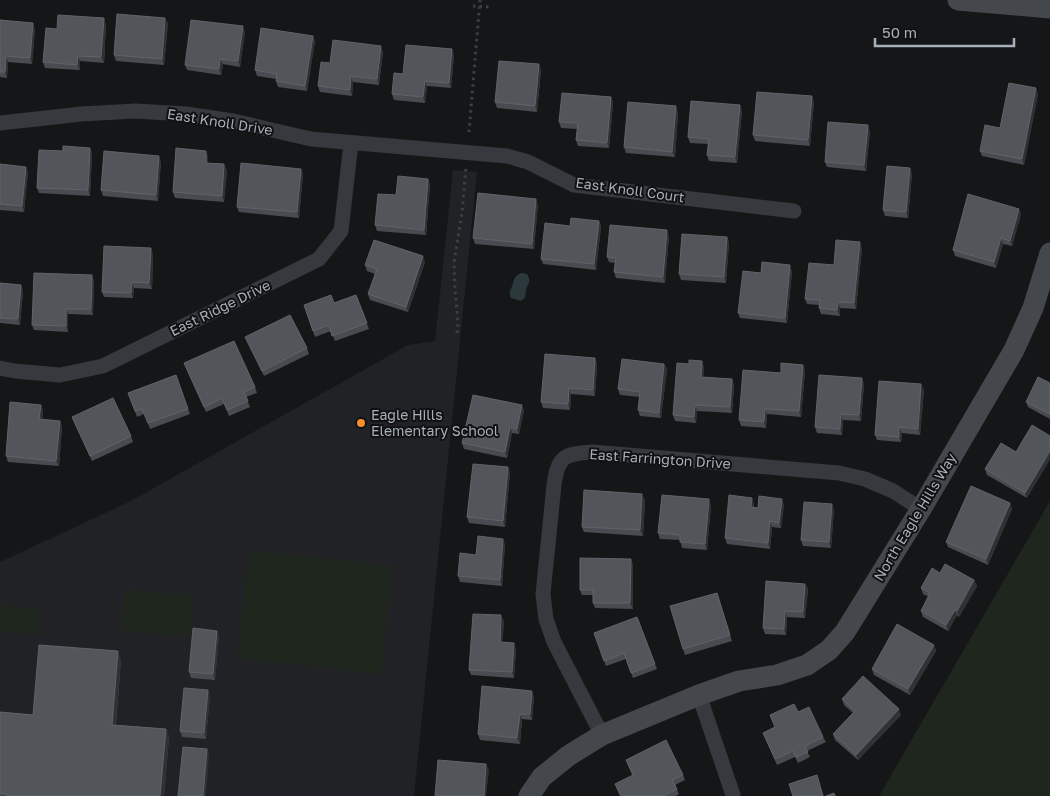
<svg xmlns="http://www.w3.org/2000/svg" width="1050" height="796" viewBox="0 0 1050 796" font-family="'Golos Text',sans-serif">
	<rect width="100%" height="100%" fill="#151618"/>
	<polygon fill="#212225" points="453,170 477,172 414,796 0,796 0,562 131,501 408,345 435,341"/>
	<g fill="#1e261d">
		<polygon points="1050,501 1050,796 879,796"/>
		<polygon points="249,550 393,566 381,674 237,658"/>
		<polygon points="125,589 194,596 190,637 121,631"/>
		<polygon points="0,605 41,609 39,635 0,631"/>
	</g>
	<path fill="#2b383c" d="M522,273L527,274C532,283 528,282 526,290C525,297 527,296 521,301L511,298C509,293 510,291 512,286C515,279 514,275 522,273Z"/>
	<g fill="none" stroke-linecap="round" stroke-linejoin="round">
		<g stroke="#3c4044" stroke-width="3" stroke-dasharray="2.5 4" stroke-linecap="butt">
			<polyline points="473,6 489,7"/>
			<polyline points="469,132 480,0"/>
			<polyline points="457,333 458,323 455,289 454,263 462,212 466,168"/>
		</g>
		<g stroke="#36393d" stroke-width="15">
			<polyline points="0,123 81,114 135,111 186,114 233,121 311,139 507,156 528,162 574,185 794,211"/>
			<polyline points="0,368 15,371 60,375 103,366 319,259 341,231 351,143"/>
			<polyline points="699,695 733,795"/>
			<path d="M602,735L554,642L546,619L543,594L554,485C558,456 564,454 592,452L839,473L865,479L893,491L921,509"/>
		</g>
		<g stroke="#44484d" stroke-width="21">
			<polyline points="958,0 1050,8"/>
			<polyline points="529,796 542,777 568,756 602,735 699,695 739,681 777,675 807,665 829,650 845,632 921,509 1014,350 1033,308 1050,253"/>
		</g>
	</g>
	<g fill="#484b50">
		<polygon points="0,20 35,29 32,64 8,62 7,78 0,77"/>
		<polygon points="168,23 164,65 116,61 114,55"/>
		<polygon points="106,24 104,63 80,61 80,70 45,68 43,62 57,29"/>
		<polygon points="245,32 240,67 223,64 221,75 187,70 185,65"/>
		<polygon points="313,36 315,41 307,91 278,87 276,81 276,79 257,76 255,70"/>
		<polygon points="452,49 454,55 451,88 427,86 425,103 394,100 392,94 403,74"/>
		<polygon points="383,52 379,85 353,82 352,96 320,92 318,86 330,63"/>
		<polygon points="541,70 537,112 497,108 495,102"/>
		<polygon points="1038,94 1024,165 982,156 980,151"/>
		<polygon points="611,97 613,103 609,148 578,146 576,140 577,129 561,128 559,122"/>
		<polygon points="814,102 810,146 755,141 753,135"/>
		<polygon points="740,105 742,111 737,163 709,161 707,155 708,144 690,143 688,137"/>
		<polygon points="678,112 675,157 626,153 624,147"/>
		<polygon points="870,131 866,171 827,167 825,162"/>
		<polygon points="90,148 92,153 90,196 39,193 37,188 63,151"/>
		<polygon points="208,156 208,163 227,170 224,202 175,198 173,192"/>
		<polygon points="161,162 158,201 103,196 101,190"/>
		<polygon points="0,164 28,172 24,212 0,210"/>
		<polygon points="910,168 912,174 908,218 885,216 883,210"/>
		<polygon points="301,169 303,174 299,218 239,212 237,207"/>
		<polygon points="428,179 430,184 426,235 377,231 375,225 396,195"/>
		<polygon points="538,204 534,249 475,244 473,238"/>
		<polygon points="1021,214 1012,246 1003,244 996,268 955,256 953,250"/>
		<polygon points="599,221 601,227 596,270 543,264 541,259 570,226"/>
		<polygon points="669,236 665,283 616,278 614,272 615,263 609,262 607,257"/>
		<polygon points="727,237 729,243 726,283 681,280 679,274"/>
		<polygon points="862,248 856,309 840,308 840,316 821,314 819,308 819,305 807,304 805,299 834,265"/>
		<polygon points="153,254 152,289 134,288 133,298 104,297 102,292"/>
		<polygon points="425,262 408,312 370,300 368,294 375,274 367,271 365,265"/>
		<polygon points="792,271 787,323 740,318 738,313 761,273"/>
		<polygon points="94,280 93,315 68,314 68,332 34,330 32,325"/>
		<polygon points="0,283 21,285 23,291 20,325 0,323"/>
		<polygon points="356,295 369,329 335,341 331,331 315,337 304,305 334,303"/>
		<polygon points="245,337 307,348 309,354 264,376"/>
		<polygon points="595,358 597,364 595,396 571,394 570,410 543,408 541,402"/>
		<polygon points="184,363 255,387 257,393 246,397 250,407 229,416 224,404 206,412"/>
		<polygon points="664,364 667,369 661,418 640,416 638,410 640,397 620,395 618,389"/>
		<polygon points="689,364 704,366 703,377 732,379 734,385 732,413 697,411 696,423 675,421 673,415"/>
		<polygon points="803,365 805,371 801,417 767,414 766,428 741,426 739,420"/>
		<polygon points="176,375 190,414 150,429 144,414 137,417 128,393"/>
		<polygon points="862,378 864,384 861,421 843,420 842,435 817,433 815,427"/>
		<polygon points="1050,383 1050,419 1028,407 1026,402"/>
		<polygon points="924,390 920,435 902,433 901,442 877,440 875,435"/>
		<polygon points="41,405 43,411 42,420 60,421 62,427 59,466 8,462 6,456"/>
		<polygon points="524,410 519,434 512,433 507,458 464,449 462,443"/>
		<polygon points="72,417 131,436 133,442 92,461"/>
		<polygon points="1016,452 1027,498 987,475 985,469"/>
		<polygon points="508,467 510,473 505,527 469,523 467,517"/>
		<polygon points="645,500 643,536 584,532 582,527"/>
		<polygon points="754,503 754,508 758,508 784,504 781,528 772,527 770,549 727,544 725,538"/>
		<polygon points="1010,503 1012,509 988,565 948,547 946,542"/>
		<polygon points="711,505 707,550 682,548 680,540 660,539 658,533"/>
		<polygon points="834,510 831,548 803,546 801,540"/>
		<polygon points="505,544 502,586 460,582 458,576 476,555"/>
		<polygon points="633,564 633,609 595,608 593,603 593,595 582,595 580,590"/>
		<polygon points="940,573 974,580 977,586 959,617 957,615 948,631 923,617 921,611 929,597 923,594 921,588"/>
		<polygon points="805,584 808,589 805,618 787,617 786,635 765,634 763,628"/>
		<polygon points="717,593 732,641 685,655 683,649"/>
		<polygon points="637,617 657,669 633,678 626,659 606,666 594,633"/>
		<polygon points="504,621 502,642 516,649 514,678 471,675 469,670"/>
		<polygon points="219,636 215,680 191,678 189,672"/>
		<polygon points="934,645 936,651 910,695 874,675 872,669"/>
		<polygon points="121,659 116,725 166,729 169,737 164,796 0,796 0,712 33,715"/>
		<polygon points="210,695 206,739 182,737 180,731"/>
		<polygon points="534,697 532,720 522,719 520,744 480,740 478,734"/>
		<polygon points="842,699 901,715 858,760 835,740 833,734 853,713 844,705"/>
		<polygon points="798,712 823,737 826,742 807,751 810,757 798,763 795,757 777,765 763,733 775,727 770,715"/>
		<polygon points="626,760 683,775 685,780 675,785 679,794 676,796 620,796 615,784 633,776"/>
	</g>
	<g fill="#2f3235">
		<polygon points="104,18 106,24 104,63 101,57"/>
		<polygon points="165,18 168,23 164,65 162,59"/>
		<polygon points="33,23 35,29 32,64 30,58"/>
		<polygon points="243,26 245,32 240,67 238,61"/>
		<polygon points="313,36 315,41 307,91 305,86"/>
		<polygon points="381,46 383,52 379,85 377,79"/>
		<polygon points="452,49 454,55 451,88 449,83"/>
		<polygon points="6,56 8,62 7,78 5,72"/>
		<polygon points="78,56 80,61 80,70 77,65"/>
		<polygon points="220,59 223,64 221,75 219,69"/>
		<polygon points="539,64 541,70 537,112 535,106"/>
		<polygon points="351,76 353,82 352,96 350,90"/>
		<polygon points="425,81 427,86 425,103 423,97"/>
		<polygon points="1036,88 1038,94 1024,165 1022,159"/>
		<polygon points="812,96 814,102 810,146 808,140"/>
		<polygon points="611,97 613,103 609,148 607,143"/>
		<polygon points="740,105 742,111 737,163 735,157"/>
		<polygon points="676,106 678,112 675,157 672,152"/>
		<polygon points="868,125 870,131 866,171 864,165"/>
		<polygon points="90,148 92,153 90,196 88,190"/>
		<polygon points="206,151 208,156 208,168 206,163"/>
		<polygon points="159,156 161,162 158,201 156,195"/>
		<polygon points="224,164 227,170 224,202 222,196"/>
		<polygon points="26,167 28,172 24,212 22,206"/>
		<polygon points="910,168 912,174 908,218 906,212"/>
		<polygon points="301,169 303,174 299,218 297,212"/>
		<polygon points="428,179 430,184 426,235 424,230"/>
		<polygon points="536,199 538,204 534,249 532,244"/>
		<polygon points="1019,209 1021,214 1012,246 1010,241"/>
		<polygon points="599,221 601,227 596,270 594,264"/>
		<polygon points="667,230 669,236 665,283 663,277"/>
		<polygon points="727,237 729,243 726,283 724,277"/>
		<polygon points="1001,238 1003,244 996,268 994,262"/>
		<polygon points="860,242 862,248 856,309 854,303"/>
		<polygon points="151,248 153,254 152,289 149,283"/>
		<polygon points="423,256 425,262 408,312 406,307"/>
		<polygon points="790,265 792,271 787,323 785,318"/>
		<polygon points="92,275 94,280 93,315 91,309"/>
		<polygon points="132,282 134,288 133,298 131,293"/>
		<polygon points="21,285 23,291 20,325 18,319"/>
		<polygon points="838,302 840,308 840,316 837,310"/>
		<polygon points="66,309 68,314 68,332 66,326"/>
		<polygon points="595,358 597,364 595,396 593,390"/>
		<polygon points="702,361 704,366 703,382 701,377"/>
		<polygon points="664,364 667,369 661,418 659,413"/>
		<polygon points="803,365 805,371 801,417 799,411"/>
		<polygon points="862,378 864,384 861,421 859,415"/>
		<polygon points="732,379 734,385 732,413 730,407"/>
		<polygon points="921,384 924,390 920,435 918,429"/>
		<polygon points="569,388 571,394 570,410 568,404"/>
		<polygon points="41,405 43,411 42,425 39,419"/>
		<polygon points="522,405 524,410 519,434 517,429"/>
		<polygon points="695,405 697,411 696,423 694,417"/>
		<polygon points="765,409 767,414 766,428 764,422"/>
		<polygon points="841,414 843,420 842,435 840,429"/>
		<polygon points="60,421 62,427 59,466 56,461"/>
		<polygon points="510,427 512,433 507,458 505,452"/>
		<polygon points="899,427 902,433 901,442 899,437"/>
		<polygon points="1050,451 1050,460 1027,498 1025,493"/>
		<polygon points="508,467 510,473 505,527 503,521"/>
		<polygon points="642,494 645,500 643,536 640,530"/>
		<polygon points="752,498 754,503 753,513 751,507"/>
		<polygon points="709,499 711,505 707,550 705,544"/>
		<polygon points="782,499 784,504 781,528 779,523"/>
		<polygon points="1010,503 1012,509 988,565 986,559"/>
		<polygon points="832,504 834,510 831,548 829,542"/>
		<polygon points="770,521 772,527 770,549 768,543"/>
		<polygon points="503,539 505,544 502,586 500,580"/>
		<polygon points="631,559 633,564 633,609 630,603"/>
		<polygon points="974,580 977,586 959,617 957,611"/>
		<polygon points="805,584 808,589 805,618 803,612"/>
		<polygon points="955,610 957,615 948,631 946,625"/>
		<polygon points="785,611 787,617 786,635 784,629"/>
		<polygon points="501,615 504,621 502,648 500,642"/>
		<polygon points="217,631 219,636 215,680 213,674"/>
		<polygon points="514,643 516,649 514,678 512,672"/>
		<polygon points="934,645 936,651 910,695 908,689"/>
		<polygon points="118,651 121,659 115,733 112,725"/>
		<polygon points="208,690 210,695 206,739 204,733"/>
		<polygon points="532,691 534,697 532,720 530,714"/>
		<polygon points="899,709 901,715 858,760 856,755"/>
		<polygon points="520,714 522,719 520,744 517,738"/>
		<polygon points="166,729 169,737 164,796 160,796"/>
		<polygon points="207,749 209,755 206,796 203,796"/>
		<polygon points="486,764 489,770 486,796 484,796"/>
	</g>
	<g fill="#52565b" stroke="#60646a">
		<polygon points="117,14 165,18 162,59 114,55"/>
		<polygon points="58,15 104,18 101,57 78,56 77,65 43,62 46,28 57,29"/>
		<polygon points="0,20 33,23 30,58 6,56 5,72 0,72"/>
		<polygon points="191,20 243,26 238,61 220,59 219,69 185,65"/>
		<polygon points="261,28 313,36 305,86 276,81 277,74 255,70"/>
		<polygon points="333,40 381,46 377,79 351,76 350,90 318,86 321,62 330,63"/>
		<polygon points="406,45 452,49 449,83 425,81 423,97 392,94 394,73 403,74"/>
		<polygon points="499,61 539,64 535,106 495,102"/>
		<polygon points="1009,83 1036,88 1022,159 980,151 985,125 1000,128"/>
		<polygon points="757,92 812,96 808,140 753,135"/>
		<polygon points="562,93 611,97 607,143 576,140 578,123 559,122"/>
		<polygon points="691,101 740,105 735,157 707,155 709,139 688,137"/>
		<polygon points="628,102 676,106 672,152 624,147"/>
		<polygon points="828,122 868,125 864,165 825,162"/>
		<polygon points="63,146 90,148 88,190 37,188 39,150 63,151"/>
		<polygon points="176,148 206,151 206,163 224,164 222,196 173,192"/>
		<polygon points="104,151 159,156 156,195 101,190"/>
		<polygon points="241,163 301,169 297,212 237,207"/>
		<polygon points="0,164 26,167 22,206 0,204"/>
		<polygon points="887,166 910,168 906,212 883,210"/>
		<polygon points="398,176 428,179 424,230 375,225 378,194 396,195"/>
		<polygon points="478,193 536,199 532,244 473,238"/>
		<polygon points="968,194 1019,209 1010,241 1001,238 994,262 953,250"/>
		<polygon points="571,218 599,221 594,264 541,259 545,223 570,226"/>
		<polygon points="610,225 667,230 663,277 614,272 616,258 607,257"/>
		<polygon points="682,234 727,237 724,277 679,274"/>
		<polygon points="374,240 423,256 406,307 368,294 377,269 365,265"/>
		<polygon points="836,240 860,242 854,303 838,302 837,310 819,308 820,300 805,299 809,263 834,265"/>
		<polygon points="104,246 151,248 149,283 132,282 131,293 102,292"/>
		<polygon points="762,262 790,265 785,318 738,313 743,271 761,273"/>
		<polygon points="34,273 92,275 91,309 66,309 66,326 32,325"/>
		<polygon points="0,283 21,285 18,319 0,318"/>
		<polygon points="331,295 334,303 356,295 367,323 332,336 329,325 313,331 304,305"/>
		<polygon points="290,315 307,348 262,371 245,337"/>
		<polygon points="234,341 255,387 244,392 248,401 227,410 222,398 204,407 184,363"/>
		<polygon points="545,354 595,358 593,390 569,388 568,404 541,402"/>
		<polygon points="622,359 664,364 659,413 638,410 640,392 618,389"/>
		<polygon points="689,360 702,361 701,377 732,379 730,407 695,405 694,417 673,415 677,363 689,364"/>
		<polygon points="781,363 803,365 799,411 765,409 764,422 739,420 743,370 781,373"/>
		<polygon points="176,375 188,409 148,423 142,409 135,411 128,393"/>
		<polygon points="819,375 862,378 859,415 841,414 840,429 815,427"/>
		<polygon points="1038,377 1050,383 1050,414 1026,402"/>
		<polygon points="879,381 921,384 918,429 899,427 899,437 875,435"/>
		<polygon points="473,395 522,405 517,429 510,427 505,452 462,443"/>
		<polygon points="113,398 131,436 90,456 72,417"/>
		<polygon points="10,402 41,405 39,419 60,421 56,461 6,456"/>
		<polygon points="1032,425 1050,436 1050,451 1025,493 985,469 1001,443 1016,452"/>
		<polygon points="473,464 508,467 503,521 467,517"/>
		<polygon points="971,486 1010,503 986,559 946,542"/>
		<polygon points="584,490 642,494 640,530 582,527"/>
		<polygon points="662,495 709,499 705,544 680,542 680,535 658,533"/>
		<polygon points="729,495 752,498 751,507 758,508 759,496 782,499 779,523 770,521 768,543 725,538"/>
		<polygon points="804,502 832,504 829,542 801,540"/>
		<polygon points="478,536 503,539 500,580 458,576 460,553 476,555"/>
		<polygon points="580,558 631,559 630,603 593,603 593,590 580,590"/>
		<polygon points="945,564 974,580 957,611 955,610 946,625 921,611 930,593 921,588 932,568 940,573"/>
		<polygon points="766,581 805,584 803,612 785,611 784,629 763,628"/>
		<polygon points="717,593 730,635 683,649 670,606"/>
		<polygon points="473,614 501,615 500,642 514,643 512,672 469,670"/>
		<polygon points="637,617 655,664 631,673 624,653 604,661 594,633"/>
		<polygon points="897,624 934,645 908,689 872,669"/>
		<polygon points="193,628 217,631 213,674 189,672"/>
		<polygon points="39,645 118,651 112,725 166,729 160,796 7,796 7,794 0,793 0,712 33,715"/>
		<polygon points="863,676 899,709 856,755 833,734 855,711 842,699"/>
		<polygon points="482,686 532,691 530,714 520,714 517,738 478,734"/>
		<polygon points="184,688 208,690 204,733 180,731"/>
		<polygon points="794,704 798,712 809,707 823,737 805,746 808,752 796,757 793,751 775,759 763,733 775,727 770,715"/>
		<polygon points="666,740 683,775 672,780 677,789 665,795 666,796 621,796 615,784 633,775 626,760"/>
		<polygon points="183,747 207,749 203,796 178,796"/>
		<polygon points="438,760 486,764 484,796 435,796"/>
		<polygon points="817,775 823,796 793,796 789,784"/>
		<polygon points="834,793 835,796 826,796"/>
	</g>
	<circle fill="#f98e2c" stroke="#101113" stroke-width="2" cx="361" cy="423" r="5"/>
	<g text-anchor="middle" stroke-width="4" stroke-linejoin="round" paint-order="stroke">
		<g font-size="14" fill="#a7afb8" stroke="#101113">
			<text transform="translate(220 122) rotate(9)" y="5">East Knoll Drive</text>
			<text transform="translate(630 190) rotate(8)" y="5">East Knoll Court</text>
			<text transform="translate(220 308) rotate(-26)" y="5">East Ridge Drive</text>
			<text transform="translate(660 459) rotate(4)" y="5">East Farrington Drive</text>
			<text transform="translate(915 517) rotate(-59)" y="5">North Eagle Hills Way</text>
		</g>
		<g font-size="14" fill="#a7afb8" stroke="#101113" text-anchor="start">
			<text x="371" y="420">Eagle Hills<tspan x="371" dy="16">Elementary School</tspan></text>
		</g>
	</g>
	<path d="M875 38v8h139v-8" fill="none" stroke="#a7afb8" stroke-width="2.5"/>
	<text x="882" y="38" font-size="15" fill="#a7afb8" stroke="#101113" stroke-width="4" paint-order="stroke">50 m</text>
</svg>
